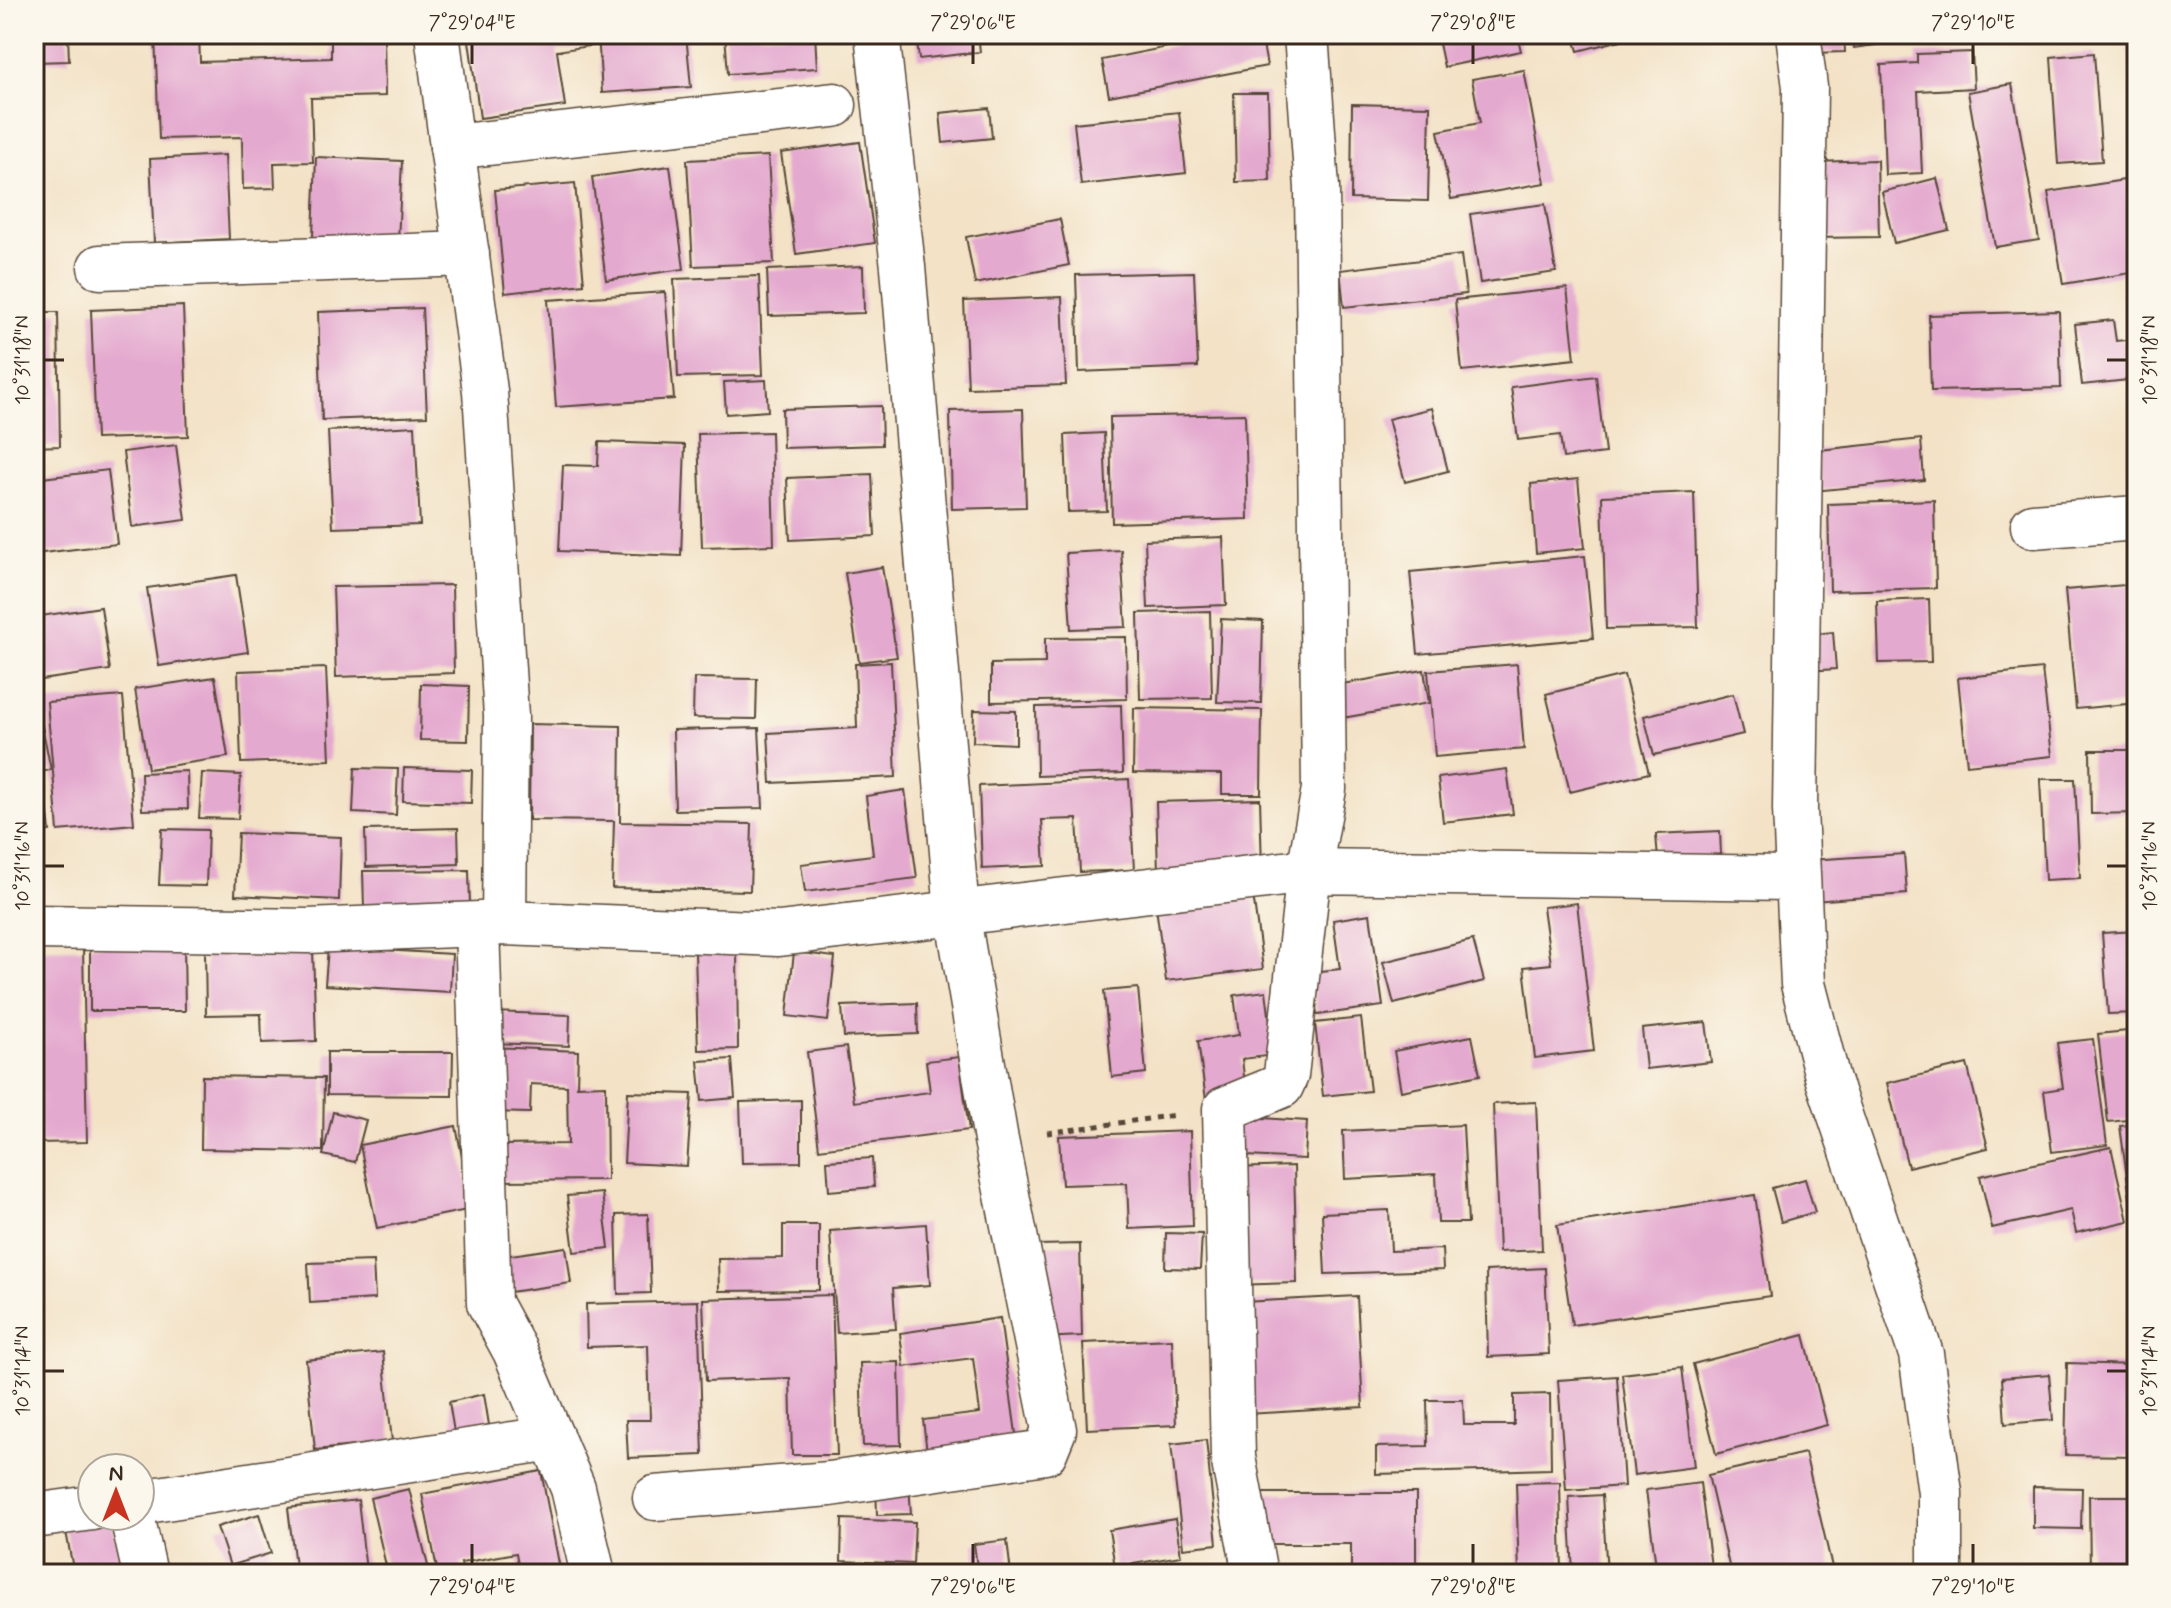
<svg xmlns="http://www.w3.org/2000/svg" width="2171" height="1608" viewBox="0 0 2171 1608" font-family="Mynerve,sans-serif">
	<rect width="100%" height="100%" fill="#fbf7ec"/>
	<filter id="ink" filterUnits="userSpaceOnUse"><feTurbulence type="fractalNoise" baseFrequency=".0125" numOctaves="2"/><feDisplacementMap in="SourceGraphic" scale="16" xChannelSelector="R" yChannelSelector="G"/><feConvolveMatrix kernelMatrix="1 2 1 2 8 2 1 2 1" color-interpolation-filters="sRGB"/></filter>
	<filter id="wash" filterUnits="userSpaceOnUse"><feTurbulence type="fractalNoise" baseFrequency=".006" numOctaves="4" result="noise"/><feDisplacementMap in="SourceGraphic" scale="32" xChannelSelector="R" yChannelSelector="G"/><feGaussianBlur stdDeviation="1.8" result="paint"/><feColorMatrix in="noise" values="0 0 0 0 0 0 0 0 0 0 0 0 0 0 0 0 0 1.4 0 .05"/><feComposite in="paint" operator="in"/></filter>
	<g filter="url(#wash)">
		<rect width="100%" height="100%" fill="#f3e2c6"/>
		<g id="blocks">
			<g fill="#e4a9cf">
				<polygon points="34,34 68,34 69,61 34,62"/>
				<polygon points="155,34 199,34 200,62 331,58 331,34 384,34 385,96 311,98 313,162 274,163 275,188 243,189 242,137 159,139"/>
				<polygon points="468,34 594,34 595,45 557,51 565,106 480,118"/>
				<polygon points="598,34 686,34 691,87 602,93"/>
				<polygon points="725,34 815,34 817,68 728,74"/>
				<polygon points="916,34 978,34 980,52 919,59"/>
				<polygon points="1218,34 1261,34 1267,66 1109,96 1102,60 1218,37"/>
				<polygon points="1437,34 1517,34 1521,51 1444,67"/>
				<polygon points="1573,34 1641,34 1641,35 1578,51"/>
				<polygon points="1809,34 1844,34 1845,52 1810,53"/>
				<polygon points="1852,34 1936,34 1936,37 1854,48"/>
				<polygon points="2137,47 2137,103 2135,103 2128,48"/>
				<polygon points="1972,52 1974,88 1918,91 1922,173 1885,175 1881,65 1917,63 1917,54"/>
				<polygon points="2094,53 2102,161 2058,164 2051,57"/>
				<polygon points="1524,70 1545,183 1451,199 1438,131 1480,123 1472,79"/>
				<polygon points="2012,84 2039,240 1995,247 1968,92"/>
				<polygon points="1234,93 1268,93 1270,181 1236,182"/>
				<polygon points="1352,104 1430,106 1428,201 1351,199"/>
				<polygon points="989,108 992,138 943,143 940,113"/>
				<polygon points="1179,112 1186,173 1081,185 1074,123"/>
				<polygon points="860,142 875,243 796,254 781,153"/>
				<polygon points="225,155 229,239 154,243 150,159"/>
				<polygon points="768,156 774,263 693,266 687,160"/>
				<polygon points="316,157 402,161 398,241 313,237"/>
				<polygon points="1877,160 1879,237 1816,238 1814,162"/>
				<polygon points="670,166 684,269 606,280 592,177"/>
				<polygon points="1937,178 1949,230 1894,243 1882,192"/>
				<polygon points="2137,178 2137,272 2063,284 2048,192"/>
				<polygon points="575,183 584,284 505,293 495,190"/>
				<polygon points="1545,204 1556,272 1480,283 1470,214"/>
				<polygon points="1060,219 1069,265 975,284 966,237"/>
				<polygon points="1461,255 1466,294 1344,307 1340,270"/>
				<polygon points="863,266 864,313 769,316 767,270"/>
				<polygon points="1194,272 1198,367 1079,372 1076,275"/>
				<polygon points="759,276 763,375 678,377 674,279"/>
				<polygon points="1567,288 1575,359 1462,371 1455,300"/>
				<polygon points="665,292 674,399 556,407 548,300"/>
				<polygon points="1062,297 1066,385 968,388 964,301"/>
				<polygon points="183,306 188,436 96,439 91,310"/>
				<polygon points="422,308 427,416 322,420 318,312"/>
				<polygon points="2059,311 2061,388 1931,391 1929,315"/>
				<polygon points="34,312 58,312 60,446 34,447"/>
				<polygon points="2113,320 2116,341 2137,339 2137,379 2082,385 2075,324"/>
				<polygon points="1596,376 1605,453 1563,458 1560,435 1518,440 1511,387"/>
				<polygon points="766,380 768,411 726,414 724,382"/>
				<polygon points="881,406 882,445 783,448 782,409"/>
				<polygon points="1432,408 1448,471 1405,482 1388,419"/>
				<polygon points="1023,409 1026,507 952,509 950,411"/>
				<polygon points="1245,414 1248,519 1112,523 1110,417"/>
				<polygon points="415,426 420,525 333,528 328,431"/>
				<polygon points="771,432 774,545 702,547 698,434"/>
				<polygon points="1104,433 1107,511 1068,512 1065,435"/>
				<polygon points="1921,439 1924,480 1814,491 1811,451"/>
				<polygon points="599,442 685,445 681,556 559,551 563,465 598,466"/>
				<polygon points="176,445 186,520 132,527 123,452"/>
				<polygon points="108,470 117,544 34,554 34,479"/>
				<polygon points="872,474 875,536 790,540 787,478"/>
				<polygon points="1578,479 1585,548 1536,553 1531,484"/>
				<polygon points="1694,492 1698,627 1606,629 1602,496"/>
				<polygon points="1934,500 1936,588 1830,591 1828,504"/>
				<polygon points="1223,537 1226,605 1148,608 1145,540"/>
				<polygon points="1121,550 1126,627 1071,629 1066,553"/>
				<polygon points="1585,556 1593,638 1418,654 1410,572"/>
				<polygon points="882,567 897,657 859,662 845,573"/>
				<polygon points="236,575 248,652 159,666 147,588"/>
				<polygon points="2137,584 2137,703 2076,709 2065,590"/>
				<polygon points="452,585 454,673 336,677 333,587"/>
				<polygon points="1929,599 1931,662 1879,663 1877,601"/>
				<polygon points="101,607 110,670 34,681 34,617"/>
				<polygon points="1210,611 1212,698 1140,699 1138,613"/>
				<polygon points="1221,619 1263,621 1261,703 1217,702"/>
				<polygon points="1833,632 1836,669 1807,671 1804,635"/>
				<polygon points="1126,637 1127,699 991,702 991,664 1045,663 1045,638"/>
				<polygon points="891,662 896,777 771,783 768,733 857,728 855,664"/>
				<polygon points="1517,664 1524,749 1435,757 1428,671"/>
				<polygon points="326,668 330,760 241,763 238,671"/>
				<polygon points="2042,669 2052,756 1967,765 1958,678"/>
				<polygon points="1424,670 1429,703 1342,718 1336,685"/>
				<polygon points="1624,675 1649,773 1570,792 1546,694"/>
				<polygon points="215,677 228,757 148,769 135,689"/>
				<polygon points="694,678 757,679 756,719 693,718"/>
				<polygon points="421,684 469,686 468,741 420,740"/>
				<polygon points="1733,694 1743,734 1654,755 1644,716"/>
				<polygon points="123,696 134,824 58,831 47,702"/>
				<polygon points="37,701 51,770 34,773 34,702"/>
				<polygon points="1121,705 1123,773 1037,776 1036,707"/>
				<polygon points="1134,708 1262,710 1261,794 1222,794 1222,774 1133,773"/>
				<polygon points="974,710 1016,711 1016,744 973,742"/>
				<polygon points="530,724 621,726 620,822 752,824 750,891 612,888 614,821 529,820"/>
				<polygon points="759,728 763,808 675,810 673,730"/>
				<polygon points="2090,750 2137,750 2137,813 2091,814"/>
				<polygon points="355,768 398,769 396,815 353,813"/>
				<polygon points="404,768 472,770 471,803 403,801"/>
				<polygon points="1507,769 1513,814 1443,822 1438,778"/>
				<polygon points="187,771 188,809 142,810 141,773"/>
				<polygon points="202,773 241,775 238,819 199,818"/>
				<polygon points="1129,779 1134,870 1080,872 1077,819 1042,820 1045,866 982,869 979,786"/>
				<polygon points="2040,779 2075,779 2080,878 2045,880"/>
				<polygon points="905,790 917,878 805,892 801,864 873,855 866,796"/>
				<polygon points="45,792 50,831 34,833 34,793"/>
				<polygon points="1260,799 1262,869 1158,872 1156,802"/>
				<polygon points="458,828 459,864 366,867 365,830"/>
				<polygon points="162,829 208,830 206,886 159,885"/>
				<polygon points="1720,831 1721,856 1658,860 1656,834"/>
				<polygon points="238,833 341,837 339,900 235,895"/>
				<polygon points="1904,854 1907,894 1812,901 1809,860"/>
				<polygon points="469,870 470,906 364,908 363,871"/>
				<polygon points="1253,894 1263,969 1166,981 1156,907"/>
				<polygon points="1577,903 1594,1051 1535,1058 1524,967 1551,964 1543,907"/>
				<polygon points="1370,914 1383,1006 1317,1015 1311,972 1340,969 1333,920"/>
				<polygon points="2137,931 2137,1013 2108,1014 2102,933"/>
				<polygon points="1473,940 1484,981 1394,1004 1383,962"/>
				<polygon points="184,944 185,1011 90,1011 90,945"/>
				<polygon points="328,947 452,954 450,992 325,985"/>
				<polygon points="83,948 87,1142 34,1143 34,949"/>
				<polygon points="313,950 316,1041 262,1043 261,1014 206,1015 205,952"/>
				<polygon points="737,951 738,1049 698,1050 695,952"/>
				<polygon points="794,952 835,957 828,1021 787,1016"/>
				<polygon points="1138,988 1146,1073 1112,1077 1104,991"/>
				<polygon points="1266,991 1274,1055 1242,1059 1246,1094 1206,1100 1198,1041 1239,1035 1234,995"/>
				<polygon points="917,1003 918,1034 844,1037 842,1006"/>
				<polygon points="493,1012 570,1015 569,1046 491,1043"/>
				<polygon points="1361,1018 1370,1091 1323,1096 1315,1023"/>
				<polygon points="1706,1022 1711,1062 1646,1069 1642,1029"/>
				<polygon points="2137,1030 2137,1119 2108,1122 2098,1034"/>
				<polygon points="1472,1036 1480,1075 1401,1091 1394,1051"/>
				<polygon points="2093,1039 2107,1145 2052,1152 2044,1091 2063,1088 2057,1043"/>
				<polygon points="492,1047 578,1051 577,1086 606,1085 607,1180 501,1181 500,1145 568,1144 567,1086 531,1084 530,1113 490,1112"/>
				<polygon points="846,1047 854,1102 930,1092 926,1061 959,1057 969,1130 819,1149 807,1052"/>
				<polygon points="327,1052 453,1052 452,1096 327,1095"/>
				<polygon points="732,1059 735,1098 702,1101 698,1061"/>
				<polygon points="1967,1064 1988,1148 1908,1167 1887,1083"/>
				<polygon points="202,1076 324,1078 323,1151 201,1149"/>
				<polygon points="628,1092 692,1094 687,1166 624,1163"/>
				<polygon points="801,1100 801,1162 742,1163 740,1102"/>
				<polygon points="1536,1102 1542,1250 1499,1252 1493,1104"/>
				<polygon points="333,1112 366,1120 355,1162 323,1155"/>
				<polygon points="1230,1116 1307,1121 1305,1159 1227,1155"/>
				<polygon points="2137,1124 2137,1213 2132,1213 2120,1126"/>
				<polygon points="1463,1125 1468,1223 1438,1223 1436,1174 1345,1179 1343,1131"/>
				<polygon points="456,1126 472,1209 377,1228 360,1145"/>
				<polygon points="1190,1131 1193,1226 1129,1229 1127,1183 1062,1185 1059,1136"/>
				<polygon points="2111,1147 2128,1221 2076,1233 2071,1210 1992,1228 1980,1176"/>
				<polygon points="872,1158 874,1187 829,1191 827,1161"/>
				<polygon points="1294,1166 1297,1283 1232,1285 1229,1168"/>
				<polygon points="1805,1179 1815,1212 1781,1222 1772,1188"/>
				<polygon points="602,1193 609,1248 574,1252 567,1196"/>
				<polygon points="1755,1195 1770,1296 1572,1325 1557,1225"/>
				<polygon points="1389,1210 1391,1251 1442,1249 1443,1270 1325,1274 1322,1213"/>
				<polygon points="648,1214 651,1293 618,1294 616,1215"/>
				<polygon points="926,1224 930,1285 893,1288 896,1329 837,1333 830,1231"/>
				<polygon points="783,1225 819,1225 819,1290 719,1291 718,1259 783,1258"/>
				<polygon points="1166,1233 1202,1234 1200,1269 1165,1268"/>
				<polygon points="1080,1244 1082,1336 1041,1338 1038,1245"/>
				<polygon points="566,1247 571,1283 503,1293 497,1257"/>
				<polygon points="373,1261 375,1299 310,1303 308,1263"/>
				<polygon points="1545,1268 1549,1354 1488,1357 1486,1271"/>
				<polygon points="832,1295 837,1455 792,1455 790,1378 706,1381 703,1299"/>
				<polygon points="1357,1296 1363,1407 1247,1414 1242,1302"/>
				<polygon points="698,1301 703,1455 628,1458 626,1420 650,1420 648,1345 587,1347 586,1304"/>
				<polygon points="1000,1318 1018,1448 928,1460 923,1420 980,1413 973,1358 904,1367 900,1333"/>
				<polygon points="1804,1335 1827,1425 1716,1454 1693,1364"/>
				<polygon points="1172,1339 1176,1425 1087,1429 1083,1343"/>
				<polygon points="383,1352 392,1442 315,1450 306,1360"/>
				<polygon points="899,1362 901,1445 863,1446 860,1363"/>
				<polygon points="2067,1363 2137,1365 2137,1456 2065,1455"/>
				<polygon points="1682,1367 1694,1467 1634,1475 1622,1374"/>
				<polygon points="2049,1374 2053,1420 2005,1424 2002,1378"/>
				<polygon points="1617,1376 1624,1486 1566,1490 1558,1380"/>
				<polygon points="484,1394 489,1425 454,1432 449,1402"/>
				<polygon points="1550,1394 1551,1469 1376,1474 1376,1447 1428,1446 1427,1400 1463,1400 1464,1425 1514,1425 1514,1395"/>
				<polygon points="1206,1440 1217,1544 1183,1548 1171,1444"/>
				<polygon points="1805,1453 1832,1567 1804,1574 1731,1574 1708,1475"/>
				<polygon points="541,1471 561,1574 520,1574 516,1553 461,1563 463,1574 438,1574 422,1494"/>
				<polygon points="1560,1482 1562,1574 1519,1574 1516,1483"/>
				<polygon points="909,1483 911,1514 877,1515 876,1484"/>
				<polygon points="1700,1483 1712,1574 1657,1574 1646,1490"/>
				<polygon points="2033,1487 2082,1488 2081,1529 2033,1528"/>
				<polygon points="409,1489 430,1574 388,1574 370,1498"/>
				<polygon points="1257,1493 1416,1493 1416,1574 1351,1574 1351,1544 1257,1544"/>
				<polygon points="1602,1495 1607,1574 1573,1574 1569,1497"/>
				<polygon points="2089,1496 2137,1496 2137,1574 2090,1574"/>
				<polygon points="358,1500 366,1571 296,1574 288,1508"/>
				<polygon points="259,1514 271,1553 230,1566 217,1527"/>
				<polygon points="112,1518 122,1574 74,1574 65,1526"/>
				<polygon points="842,1519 915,1522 913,1564 841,1561"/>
				<polygon points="1175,1519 1181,1556 1115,1567 1109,1530"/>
				<polygon points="1007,1540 1011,1574 978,1574 974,1544"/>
			</g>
		</g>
	</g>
	<g filter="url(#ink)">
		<use href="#blocks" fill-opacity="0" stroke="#574637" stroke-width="2"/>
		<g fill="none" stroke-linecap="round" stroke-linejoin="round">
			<defs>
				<g id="minor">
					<polyline points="437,34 485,391 506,716 504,923"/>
					<polyline points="1798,34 1805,87 1795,809 1803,984 1828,1080 1921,1354 1940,1493 1940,1574"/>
					<polyline points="452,147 834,105"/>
					<polyline points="100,267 467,254"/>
					<polyline points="2033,526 2137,518"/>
					<polyline points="477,925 489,1303 515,1351 573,1488 593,1574"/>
					<polyline points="34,927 308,931 504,923 779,934 1309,871 1324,789 1317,188 1306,34"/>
					<polyline points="655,1498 830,1484 1045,1452 1054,1430 996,1140 957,912 903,267 877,34"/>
					<polyline points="140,1502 552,1438"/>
					<polyline points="34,1516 92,1508"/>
					<polyline points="132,1516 145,1574"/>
					<polyline points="1255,1574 1233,1457 1225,1109 1281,1086 1286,1075 1309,871 1797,878"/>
				</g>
			</defs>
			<use href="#minor" stroke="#574637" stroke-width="47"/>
			<polyline stroke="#574637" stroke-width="5" stroke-dasharray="6 6" stroke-linecap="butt" points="1047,1133 1176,1115"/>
			<use href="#minor" stroke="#fff" stroke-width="44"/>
		</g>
	</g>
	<path fill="none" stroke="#3b2a1e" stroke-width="3" d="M472,44V64M973,44V64M1473,44V64M1973,44V64M44,360H64M2107,360H2127M44,866H64M2107,866H2127M44,1371H64M2107,1371H2127M472,1544V1564M973,1544V1564M1473,1544V1564M1973,1544V1564"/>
	<rect width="2171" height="1608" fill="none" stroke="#fbf7ec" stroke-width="88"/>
	<g transform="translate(116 1492)"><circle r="38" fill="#fbf7ec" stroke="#aea59a" stroke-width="2"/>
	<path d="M0-6L14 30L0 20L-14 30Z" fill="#c8321e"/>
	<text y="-12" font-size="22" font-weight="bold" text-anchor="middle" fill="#3b2a1e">N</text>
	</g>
	<rect x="44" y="44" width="2083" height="1520" fill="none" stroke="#3b2a1e" stroke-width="3"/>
	<g font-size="20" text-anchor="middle" fill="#3b2a1e">
		<text x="472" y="29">7°29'04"E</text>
		<text x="973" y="29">7°29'06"E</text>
		<text x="1473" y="29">7°29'08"E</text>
		<text x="1973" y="29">7°29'10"E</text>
		<text transform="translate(22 360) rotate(-90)" y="7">10°31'18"N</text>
		<text transform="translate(2149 360) rotate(-90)" y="7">10°31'18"N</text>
		<text transform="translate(22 866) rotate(-90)" y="7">10°31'16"N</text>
		<text transform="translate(2149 866) rotate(-90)" y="7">10°31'16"N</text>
		<text transform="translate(22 1371) rotate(-90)" y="7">10°31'14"N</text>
		<text transform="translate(2149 1371) rotate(-90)" y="7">10°31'14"N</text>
		<text x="472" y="1593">7°29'04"E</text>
		<text x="973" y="1593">7°29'06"E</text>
		<text x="1473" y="1593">7°29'08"E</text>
		<text x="1973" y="1593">7°29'10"E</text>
	</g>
</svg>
